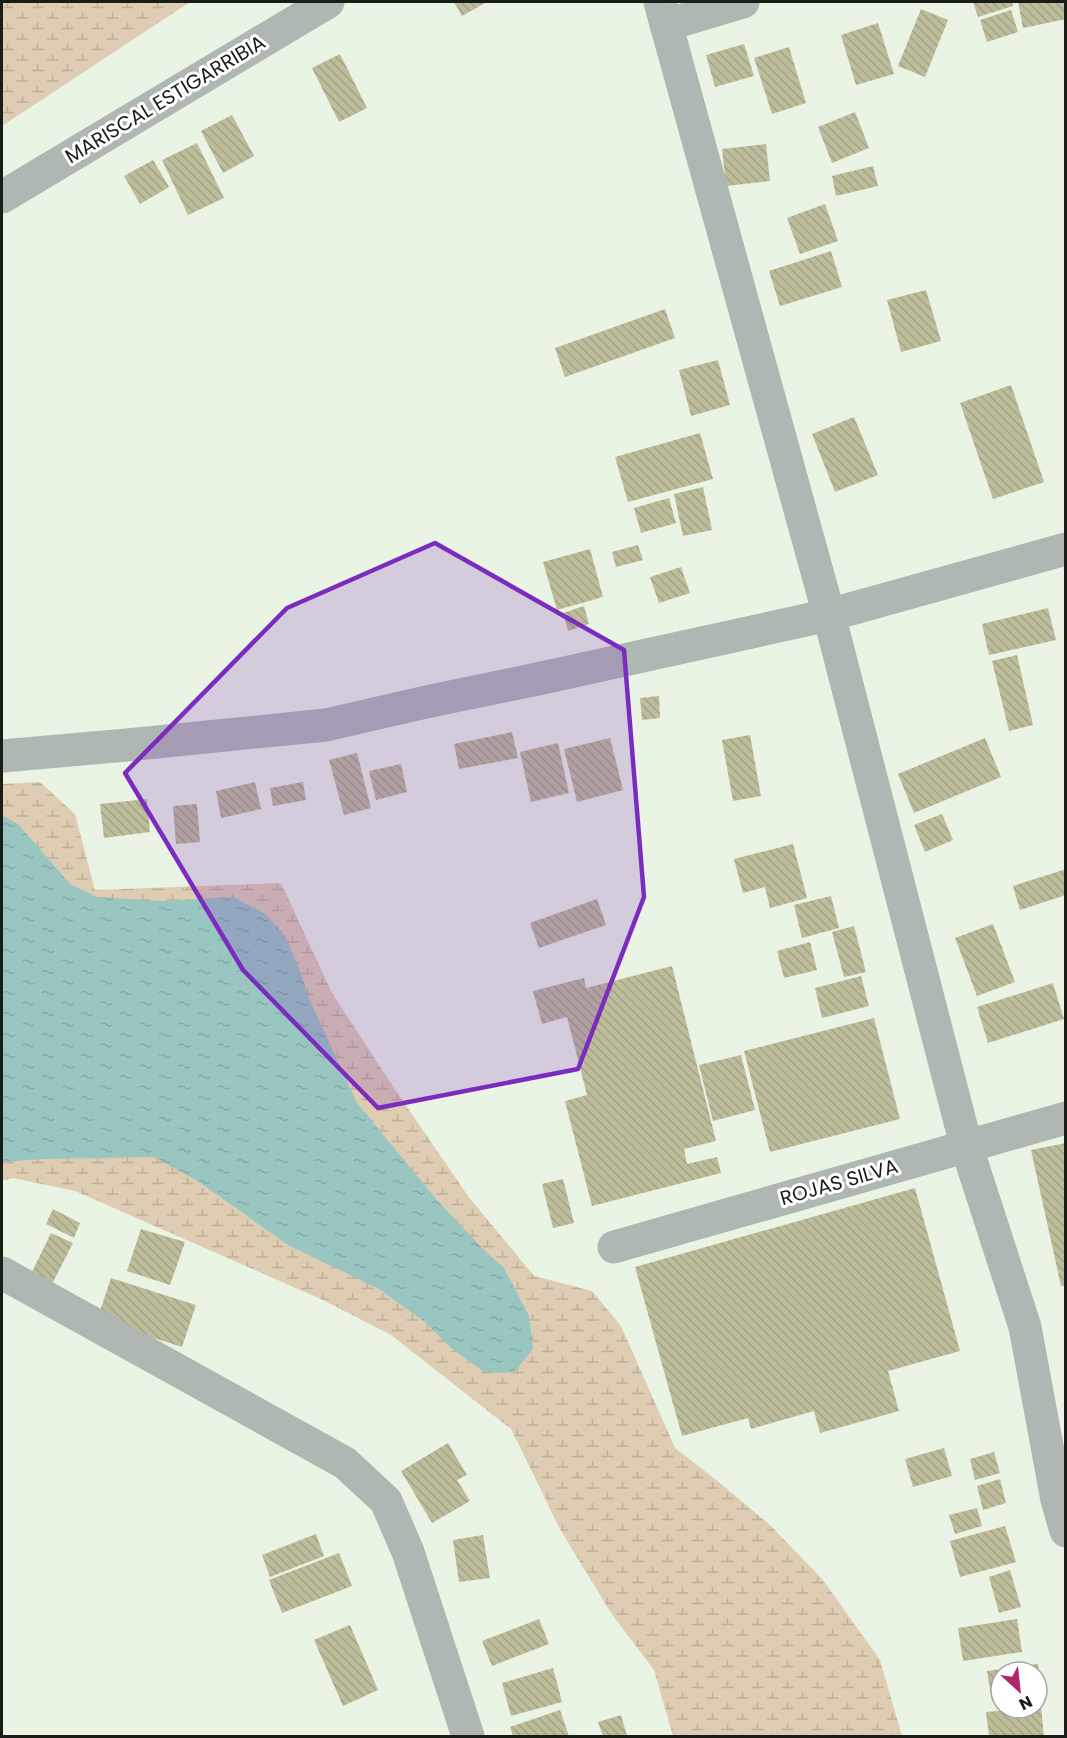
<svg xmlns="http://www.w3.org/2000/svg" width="1067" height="1738" viewBox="0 0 1067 1738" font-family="Poppins,sans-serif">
	<defs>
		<pattern id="wetland-marsh" width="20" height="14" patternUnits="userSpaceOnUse" patternTransform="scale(1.5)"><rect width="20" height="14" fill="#decdb2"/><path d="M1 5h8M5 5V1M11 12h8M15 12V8" fill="none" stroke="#beb098"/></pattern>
		<pattern id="water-ripples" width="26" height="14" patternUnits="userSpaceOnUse" patternTransform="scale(1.5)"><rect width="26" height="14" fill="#9ac6c2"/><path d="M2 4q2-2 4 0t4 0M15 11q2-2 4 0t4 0" fill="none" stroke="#84aaa6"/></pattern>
		<pattern id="building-back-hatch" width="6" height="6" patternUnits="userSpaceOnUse" patternTransform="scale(1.5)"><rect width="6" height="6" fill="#bebd9b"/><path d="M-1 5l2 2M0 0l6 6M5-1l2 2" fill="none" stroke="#a3a285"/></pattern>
	</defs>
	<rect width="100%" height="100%" fill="#eaf4e5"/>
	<g fill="url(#wetland-marsh)">
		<polygon points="2,2 190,2 2,126"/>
		<polygon points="40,782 75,814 95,890 281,883 332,993 396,1091 468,1196 534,1276 592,1291 621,1326 675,1448 720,1483 770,1525 823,1580 880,1660 902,1736 673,1736 654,1670 611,1613 561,1531 511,1429 391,1335 323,1300 75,1191 13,1178 2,1181 2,784"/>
	</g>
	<polygon fill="url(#water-ripples)" points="2,815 18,824 70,884 97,897 163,901 233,897 264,913 285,936 299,968 308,996 357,1103 436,1199 484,1250 504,1268 529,1316 533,1349 515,1371 504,1373 484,1372 451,1348 425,1322 379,1289 288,1245 199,1182 154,1157 43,1159 2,1162"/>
	<g fill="url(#building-back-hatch)">
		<polygon points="454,2 487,2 462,16"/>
		<polygon points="973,2 1012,2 1013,6 978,17"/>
		<polygon points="1018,2 1065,2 1066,19 1023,28"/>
		<polygon points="921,9 948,20 925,77 898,66"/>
		<polygon points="1011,10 1018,32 987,42 980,20"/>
		<polygon points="878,23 894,74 856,85 841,35"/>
		<polygon points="744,44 754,76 715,87 706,55"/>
		<polygon points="789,47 806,103 772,114 754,58"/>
		<polygon points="340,54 367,108 339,122 312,68"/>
		<polygon points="855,112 869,148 832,163 818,127"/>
		<polygon points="232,115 254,156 223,173 201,131"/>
		<polygon points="197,143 224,198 188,215 162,160"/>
		<polygon points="766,144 770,181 726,186 722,149"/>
		<polygon points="153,160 169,187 140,204 124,176"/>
		<polygon points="873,166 878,186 836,196 832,176"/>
		<polygon points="825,204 838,241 800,254 787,218"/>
		<polygon points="831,251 842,287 780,306 769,271"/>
		<polygon points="926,290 941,341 901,352 887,300"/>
		<polygon points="665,309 675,338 565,377 555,348"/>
		<polygon points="718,360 730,405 691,416 679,370"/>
		<polygon points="1011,385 1044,482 993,499 960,403"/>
		<polygon points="854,417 878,475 835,492 812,434"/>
		<polygon points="700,433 713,479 628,502 615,457"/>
		<polygon points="703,487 712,530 683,536 674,494"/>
		<polygon points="669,498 676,523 641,533 634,508"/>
		<polygon points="638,545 643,560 616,567 612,552"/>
		<polygon points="590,549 603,597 557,610 543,562"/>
		<polygon points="681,567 690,593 659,603 650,577"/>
		<polygon points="584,606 589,624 568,631 563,613"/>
		<polygon points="1048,608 1056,640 989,655 982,624"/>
		<polygon points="1017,655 1033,725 1009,731 992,661"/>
		<polygon points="659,696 660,718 642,720 640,698"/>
		<polygon points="512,732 518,758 459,769 454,744"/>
		<polygon points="750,735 761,796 733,801 722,740"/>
		<polygon points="610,738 623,790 577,802 564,749"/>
		<polygon points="985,738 1001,777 914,813 898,774"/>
		<polygon points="558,743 569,793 531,802 520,752"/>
		<polygon points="357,753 371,808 344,815 329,760"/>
		<polygon points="401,764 407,792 376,800 369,771"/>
		<polygon points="255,782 261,809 221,818 216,791"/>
		<polygon points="303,782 306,800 273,806 270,788"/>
		<polygon points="147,799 150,832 104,838 100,804"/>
		<polygon points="197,804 200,842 176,844 173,806"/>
		<polygon points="942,814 953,840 925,852 914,825"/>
		<polygon points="793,844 807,898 770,908 765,887 743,893 734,859"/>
		<polygon points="1066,869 1066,895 1020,910 1013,886"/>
		<polygon points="831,896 839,928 802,938 794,905"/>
		<polygon points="597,899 606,925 539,948 530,923"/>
		<polygon points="993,924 1015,982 977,996 955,938"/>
		<polygon points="854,926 866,972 844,977 832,932"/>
		<polygon points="810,942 817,970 784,978 777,951"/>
		<polygon points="672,966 716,1141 684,1149 687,1164 717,1157 721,1173 592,1206 565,1101 587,1095 567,1017 542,1024 533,991 584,978 586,988"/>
		<polygon points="861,976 869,1006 822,1018 815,988"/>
		<polygon points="1053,983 1064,1019 988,1043 977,1007"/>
		<polygon points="874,1018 900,1119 770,1152 744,1051"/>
		<polygon points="741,1055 755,1110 713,1121 699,1065"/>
		<polygon points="1066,1143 1066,1285 1061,1286 1031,1150"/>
		<polygon points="563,1179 574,1223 553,1228 542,1184"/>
		<polygon points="915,1188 960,1351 888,1371 899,1411 820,1433 814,1411 751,1429 748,1418 682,1436 635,1267"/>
		<polygon points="53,1209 80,1223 74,1238 46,1224"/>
		<polygon points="141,1229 185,1242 170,1285 127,1271"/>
		<polygon points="51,1233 73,1243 51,1286 30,1276"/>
		<polygon points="111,1278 196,1305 182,1347 97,1320"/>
		<polygon points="448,1443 467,1475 457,1480 470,1501 432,1523 401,1471"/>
		<polygon points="944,1448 952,1476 913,1487 905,1459"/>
		<polygon points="994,1452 1000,1473 975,1480 970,1459"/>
		<polygon points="1000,1479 1006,1503 983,1510 977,1486"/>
		<polygon points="977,1508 982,1526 955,1534 949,1515"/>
		<polygon points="1005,1526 1016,1562 960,1577 950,1541"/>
		<polygon points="316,1534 324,1556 270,1577 262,1555"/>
		<polygon points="483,1535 490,1578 459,1582 453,1540"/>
		<polygon points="339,1553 352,1586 282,1613 269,1580"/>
		<polygon points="1010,1570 1021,1607 999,1613 989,1577"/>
		<polygon points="539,1619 549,1644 492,1666 482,1641"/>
		<polygon points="1017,1619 1022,1652 963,1661 958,1628"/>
		<polygon points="350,1625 378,1690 343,1706 314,1640"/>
		<polygon points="1038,1664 1042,1694 1037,1695 1037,1672 1001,1672 1001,1700 992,1701 987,1671"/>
		<polygon points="553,1668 562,1702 511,1716 502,1683"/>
		<polygon points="1041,1707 1044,1736 989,1736 986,1712"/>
		<polygon points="560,1710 569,1736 513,1736 510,1727"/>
		<polygon points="621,1715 627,1736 603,1736 598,1722"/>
	</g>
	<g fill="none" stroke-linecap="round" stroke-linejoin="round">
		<g stroke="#afb7b2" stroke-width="33">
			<polyline points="660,2 829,615 966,1145 1025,1327 1057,1500 1066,1531"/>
			<polyline points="666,25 743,2"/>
			<polyline points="2,197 328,2"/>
			<polyline points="2,756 127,745 326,725 426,702 542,678 829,615 1066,549"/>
			<polyline points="614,1247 1066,1118"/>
			<polyline points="2,1273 345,1463 386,1501 408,1552 468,1736"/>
		</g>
	</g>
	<path fill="#7b2cbf" fill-opacity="0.2" stroke="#7b2cbf" stroke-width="4.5" stroke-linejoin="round" d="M435,543L624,650L644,897L578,1069L378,1108L243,970L125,773L287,608Z"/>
	<g text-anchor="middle" stroke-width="6" stroke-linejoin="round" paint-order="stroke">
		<g font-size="20" fill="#191d17" stroke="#fff">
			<text transform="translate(165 99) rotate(-31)" y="7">MARISCAL ESTIGARRIBIA</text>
			<text transform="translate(839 1182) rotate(-16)" y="7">ROJAS SILVA</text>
		</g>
	</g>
	<rect width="1067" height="1738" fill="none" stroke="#191d17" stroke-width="6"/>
	<g transform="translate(1019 1690) rotate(153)"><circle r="28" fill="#ffffff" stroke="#a3a5a2" stroke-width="1.5"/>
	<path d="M0-4.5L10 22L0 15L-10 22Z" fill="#af2669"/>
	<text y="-9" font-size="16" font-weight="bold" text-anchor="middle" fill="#191d17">N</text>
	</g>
</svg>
